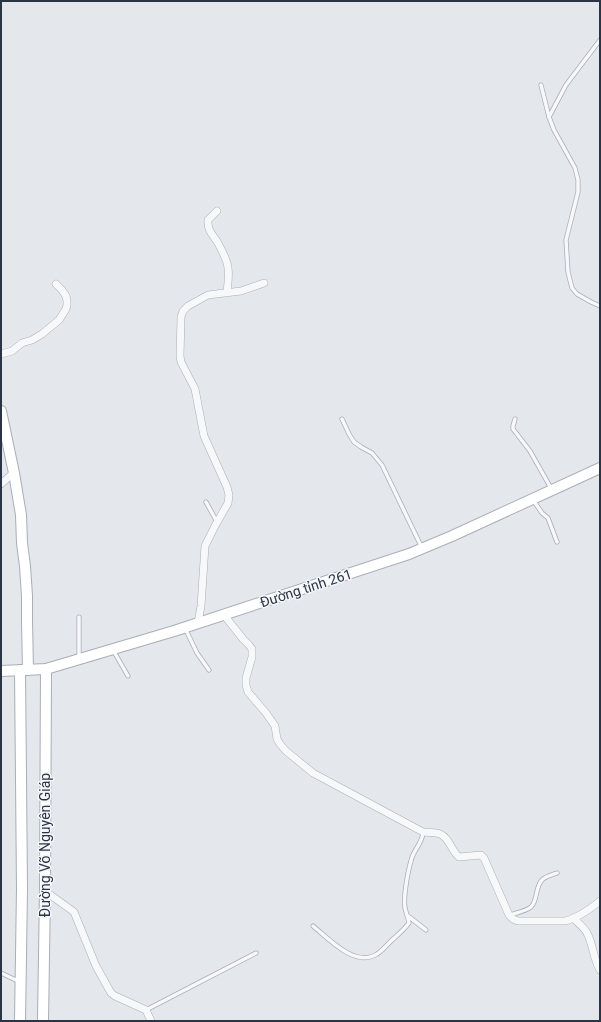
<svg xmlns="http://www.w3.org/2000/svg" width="601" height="1022" viewBox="0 0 601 1022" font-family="Roboto,sans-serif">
	<rect width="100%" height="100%" fill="#e4e7ec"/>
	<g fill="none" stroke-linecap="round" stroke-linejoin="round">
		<defs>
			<g id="lane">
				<polyline points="541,85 549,117 554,130 575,168 578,180 578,192 566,240 568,272 572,288 577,294 591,302 600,306"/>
				<polyline points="549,117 566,85 600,40"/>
				<polyline points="342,419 349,434 354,442 361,447 372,453 382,465 422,548"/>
				<polyline points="515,419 513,426 513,429 530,451 552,490"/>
				<polyline points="533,500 542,513 548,518 557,542"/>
				<polyline points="206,502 217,522"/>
				<polyline points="79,617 79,658"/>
				<polyline points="185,628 197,653 209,670"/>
				<polyline points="113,650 128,676"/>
				<path d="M510,915C516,913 526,911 531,907C538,900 535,887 542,880C546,876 552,875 557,873"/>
				<polyline points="408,916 426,930"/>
				<path d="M313,926C329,939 355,968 377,954C382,951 385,947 389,943C395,937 403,931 409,923C408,917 406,913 405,908C403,897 408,871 411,861C413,850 423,843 423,832"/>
				<polyline points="1,973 20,982"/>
				<polyline points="146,1010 256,953"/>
			</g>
			<g id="street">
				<path d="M217,211L208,220C207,230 213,235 218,243C221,249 225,256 227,263C230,272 228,283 227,292"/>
				<polyline points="1,354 12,351 22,343 32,340 42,334 59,320 66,309 67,305 67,301 66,296 62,290 56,284"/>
				<polyline points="1,484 11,475 14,473"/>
				<path d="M224,615L243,639L249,645L252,649V657L246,678V685L248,692L266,713L275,726L277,739L280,744L286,751L313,773L423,832C429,833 435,832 440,834C450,838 451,851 459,857L481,855L484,858L509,915L513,919L518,921H565C578,918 590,909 600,901"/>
				<polyline points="198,623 201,606 205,546 215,526 228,503 229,495 227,487 204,436 195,389 181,362 180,356 181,317 183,311 188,306 208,295 241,291 264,283"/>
				<polyline points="45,891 74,912 96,966 111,993 115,996 146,1010 151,1021"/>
				<path d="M573,918C578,923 584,927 587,933C593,944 593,958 600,970"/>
			</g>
			<g id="secondary">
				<polyline points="1,411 14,473 21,515 22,543 25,566 27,596 27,620 28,670"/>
				<polyline points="20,670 22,889 20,1021"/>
				<polyline points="1,671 46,669 174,631 409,554 452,536 600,468"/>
				<polyline points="43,1021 45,891 46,669"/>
			</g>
		</defs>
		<use href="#lane" stroke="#a9aeb7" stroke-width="5"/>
		<use href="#street" stroke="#a9aeb7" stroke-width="8"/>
		<use href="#secondary" stroke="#a9aeb7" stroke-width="12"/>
		<use href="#lane" stroke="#f7f8fa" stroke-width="3.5"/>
		<use href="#street" stroke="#f7f8fa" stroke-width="7"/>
		<use href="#secondary" stroke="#fff" stroke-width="10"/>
	</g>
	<g text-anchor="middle" stroke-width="3" stroke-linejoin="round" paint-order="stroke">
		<g font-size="14" fill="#2b3445" stroke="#f4f6f9">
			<text transform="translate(306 588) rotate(-18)" y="5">Đường tỉnh 261</text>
			<text transform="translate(45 845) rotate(-90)" y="5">Đường Võ Nguyên Giáp</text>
		</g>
	</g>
	<rect width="601" height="1022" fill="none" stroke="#2b3445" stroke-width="4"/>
</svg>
